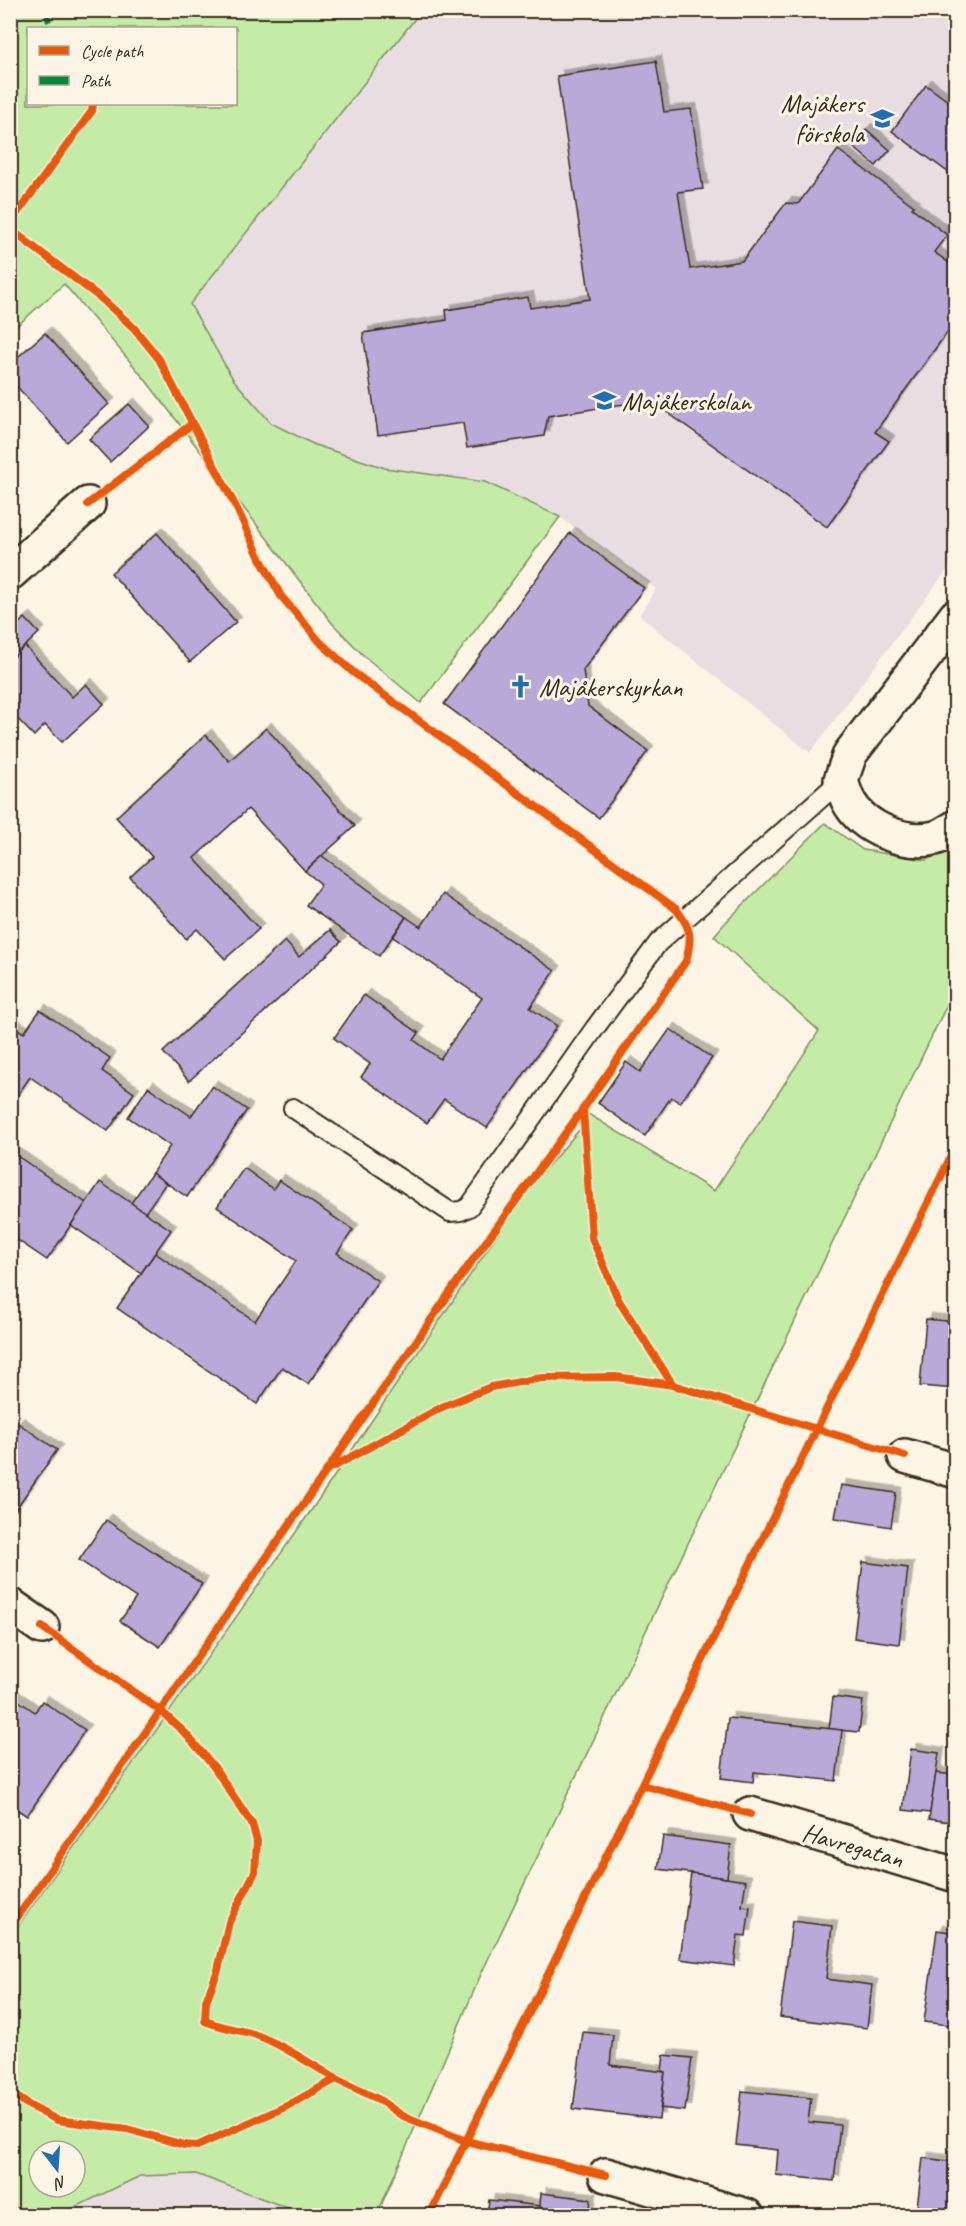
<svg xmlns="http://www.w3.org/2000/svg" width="966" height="2226" viewBox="0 0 966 2226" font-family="Caveat,sans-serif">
	<defs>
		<filter id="shadow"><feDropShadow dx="5.5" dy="-5.5" stdDeviation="0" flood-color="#0004"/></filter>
	</defs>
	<rect width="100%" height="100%" fill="#fcf5e5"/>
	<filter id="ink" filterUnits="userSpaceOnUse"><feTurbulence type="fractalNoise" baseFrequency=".0167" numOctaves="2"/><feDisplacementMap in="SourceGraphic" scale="12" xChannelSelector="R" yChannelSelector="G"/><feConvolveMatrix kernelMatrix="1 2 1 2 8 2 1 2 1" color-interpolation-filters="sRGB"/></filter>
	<g filter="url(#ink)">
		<g fill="#e8dee1">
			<polygon points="421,11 955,11 955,559 810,753 639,615 656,589 560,517 485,483 385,468 315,445 271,423 233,379 190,304"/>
			<polygon points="196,2174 307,2215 59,2216 140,2176"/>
		</g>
		<g fill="#c4eca7" stroke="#808b62" stroke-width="1.5" fill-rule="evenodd">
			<path d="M11,10L421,11L190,304L233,379L271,423L315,445L385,468L485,482L560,517L421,703L364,656L332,623L144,378L64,284L11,331ZM28,28H236V104H28Z"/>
			<path d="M825,823L863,850L926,860L955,847V988L482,1972L377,2215H307L196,2174L140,2176L59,2215L11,2216V1936L308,1515L529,1188L580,1129L587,1113L714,1191L819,1031L714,936L725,923ZM39,2151H75V2187H39Z"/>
		</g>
		<g fill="#b8a9d9" stroke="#3b2a1e" stroke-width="1.5" filter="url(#shadow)">
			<polygon points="656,61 664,112 691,109 703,189 678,192 690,269 742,261 786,203 798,204 838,150 914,206 912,208 947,235 934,252 956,268 956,320 875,432 889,441 827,527 650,400 548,416 544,436 467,448 463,423 378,435 363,333 447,320 446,310 528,297 530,308 590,299 557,76"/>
			<polygon points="926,85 956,107 956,178 892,131"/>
			<polygon points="866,129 890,150 876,166 852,146"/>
			<polygon points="45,333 109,404 67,442 10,379 10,364"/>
			<polygon points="129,404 149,426 110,462 89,439"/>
			<polygon points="157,533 236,622 190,662 111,573"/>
			<polygon points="570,533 644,588 583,670 588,706 648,751 599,818 444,704"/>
			<polygon points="25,618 39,633 10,660 10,631"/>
			<polygon points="25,646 72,697 86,684 104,704 62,742 45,725 34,736 10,711 10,660"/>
			<polygon points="266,728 355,826 305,871 248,809 194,858 259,929 225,959 197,929 186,939 130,877 152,857 116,817 206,735 229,761"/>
			<polygon points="322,856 406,917 379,956 306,905 321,884 305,871"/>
			<polygon points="443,894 555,971 530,1008 557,1026 487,1128 444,1099 427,1123 361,1077 370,1064 334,1038 364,995 419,1033 414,1040 440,1059 482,998 393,937 406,917 421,927"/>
			<polygon points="330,930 341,942 189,1081 163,1052 285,941 299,957"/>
			<polygon points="40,1010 110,1058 102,1071 134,1093 108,1131 30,1077 10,1106 10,1024 24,1033"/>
			<polygon points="670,1029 712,1058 680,1103 671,1097 645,1136 598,1103 626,1062 640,1072"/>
			<polygon points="212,1086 247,1110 187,1197 152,1173 170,1146 128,1117 148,1087 191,1116"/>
			<polygon points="10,1151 86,1203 47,1260 10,1235"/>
			<polygon points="244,1168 273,1189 279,1180 353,1230 337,1253 378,1281 308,1384 282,1367 257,1404 117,1308 155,1253 255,1321 296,1261 217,1207"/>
			<polygon points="152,1173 166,1183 145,1213 131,1203"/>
			<polygon points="100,1182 171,1230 141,1273 71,1225"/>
			<polygon points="926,1319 956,1322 956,1389 920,1386"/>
			<polygon points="18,1423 57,1450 10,1517 10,1434"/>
			<polygon points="841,1485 896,1493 891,1527 835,1518"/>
			<polygon points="106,1520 202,1584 160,1647 120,1621 136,1598 79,1560"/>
			<polygon points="863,1562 908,1568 899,1644 854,1638"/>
			<polygon points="10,1695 35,1712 42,1701 85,1730 27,1816 10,1805"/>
			<polygon points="833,1697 863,1701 859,1732 829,1729"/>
			<polygon points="728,1718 842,1730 836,1781 754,1772 753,1782 721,1778"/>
			<polygon points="911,1749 939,1753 930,1813 903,1810"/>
			<polygon points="936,1773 956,1775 956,1823 929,1819"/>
			<polygon points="663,1836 731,1845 727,1878 658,1869"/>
			<polygon points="691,1873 746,1881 742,1906 750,1907 746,1936 738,1935 734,1966 680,1959"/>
			<polygon points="792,1921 832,1926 826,1979 872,1985 867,2028 780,2017"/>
			<polygon points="937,1930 956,1933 956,2026 924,2022"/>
			<polygon points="583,2032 613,2035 610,2065 665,2072 659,2119 573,2109"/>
			<polygon points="664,2055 692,2058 685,2111 661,2108 665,2072 662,2071"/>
			<polygon points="742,2091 811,2098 808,2122 840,2125 834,2181 776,2175 778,2150 736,2145"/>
			<polygon points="923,2158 956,2162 954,2211 917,2207"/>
			<polygon points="541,2193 591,2199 589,2216 539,2216"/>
			<polygon points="489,2200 540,2206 539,2216 487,2216"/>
		</g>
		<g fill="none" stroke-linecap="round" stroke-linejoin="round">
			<defs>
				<polyline id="service" points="293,1108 450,1212 461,1211 469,1207 595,1028 658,943 841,780"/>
				<g id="minor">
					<polyline points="10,573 88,504"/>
					<path d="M956,616L850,754L841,780C843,787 845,795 849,802C864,829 905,845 935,838C942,836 949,831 956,827"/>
					<polyline points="905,1456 956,1471"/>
					<polyline points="10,1605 42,1627"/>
					<polyline points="750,1814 956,1875"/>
					<polyline points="606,2175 747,2216"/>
				</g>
			</defs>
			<use href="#service" stroke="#3b2a1e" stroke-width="22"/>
			<use href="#minor" stroke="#3b2a1e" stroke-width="38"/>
			<use href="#service" stroke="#fcf5e5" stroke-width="18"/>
			<use href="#minor" stroke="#fcf5e5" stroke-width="33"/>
			<polyline stroke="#00873e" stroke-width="6" stroke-dasharray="12 6" stroke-linecap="butt" points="48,10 48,19 52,28"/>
			<defs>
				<g id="cycleway">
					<polyline points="10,223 92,111 93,104"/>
					<path d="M10,229L102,299L134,328L159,359L238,511L260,558L281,596L321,643L354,673L676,909C692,929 692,938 686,961L583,1109L469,1265L10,1928"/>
					<polyline points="88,504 193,423"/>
					<polyline points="583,1109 592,1238 619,1301 673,1385"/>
					<polyline points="333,1467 442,1407 491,1387 542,1378 616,1377 673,1385 905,1456"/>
					<path d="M42,1627L162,1712L186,1734L214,1767L252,1824L257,1841L255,1872L229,1922L218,1970L206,2001L205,2021C220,2027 234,2029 250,2033C277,2041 311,2064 336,2079"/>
					<polyline points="642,1785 750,1814"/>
					<polyline points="10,2092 30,2106 57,2120 127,2129 184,2145 197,2146 287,2106 336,2079 378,2099 401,2115 466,2141 606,2175"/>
					<polyline points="429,2216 956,1146"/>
				</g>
			</defs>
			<use href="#cycleway" stroke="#fcf5e5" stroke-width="11"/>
			<use href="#cycleway" stroke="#e8590c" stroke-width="8"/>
		</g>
	</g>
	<defs>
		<symbol id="school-bare" viewBox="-9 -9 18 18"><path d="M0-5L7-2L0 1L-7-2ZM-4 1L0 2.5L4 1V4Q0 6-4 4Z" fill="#1f6fb2" stroke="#fcf5e5" stroke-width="2.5" paint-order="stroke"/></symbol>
		<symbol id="church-bare" viewBox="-9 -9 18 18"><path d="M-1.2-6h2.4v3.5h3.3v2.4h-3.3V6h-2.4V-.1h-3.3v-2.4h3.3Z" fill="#1f6fb2" stroke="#fcf5e5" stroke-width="2.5" paint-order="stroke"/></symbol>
	</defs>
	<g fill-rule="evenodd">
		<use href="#school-bare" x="866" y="102" width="33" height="33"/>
		<use href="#school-bare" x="588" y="384" width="33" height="33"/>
		<use href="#church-bare" x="504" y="670" width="33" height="33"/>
	</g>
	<g text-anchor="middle" stroke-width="6" stroke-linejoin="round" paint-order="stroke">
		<g font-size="26" fill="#3b2a1e" stroke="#fcf5e5" text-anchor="start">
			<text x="864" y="112" text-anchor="end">Majåkers<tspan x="864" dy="30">förskola</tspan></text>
			<text x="622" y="410">Majåkerskolan</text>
			<text x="539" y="696">Majåkerskyrkan</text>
		</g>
		<g font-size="26" fill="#3b2a1e" stroke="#fcf5e5">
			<text transform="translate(853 1845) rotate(16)" y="9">Havregatan</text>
		</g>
	</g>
	<rect width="966" height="2226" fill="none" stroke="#fcf5e5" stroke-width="36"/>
	<rect x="18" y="18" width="930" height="2190" fill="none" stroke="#3b2a1e" stroke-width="2" filter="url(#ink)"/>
	<rect x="27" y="27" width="210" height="78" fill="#fcf5e5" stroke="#afa495" stroke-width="1.5"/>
	<rect x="39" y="46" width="30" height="9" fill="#e8590c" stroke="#afa495" stroke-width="1.5"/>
	<text x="81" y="57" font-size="18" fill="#3b2a1e">Cycle path</text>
	<rect x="39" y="76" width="30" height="9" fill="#00873e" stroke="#afa495" stroke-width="1.5"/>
	<text x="81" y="87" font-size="18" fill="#3b2a1e">Path</text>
	<g transform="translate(57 2169) rotate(163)"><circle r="28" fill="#fcf5e5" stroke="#afa495" stroke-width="1.5"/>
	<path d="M0-4.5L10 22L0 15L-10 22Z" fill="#1f6fb2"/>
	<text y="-9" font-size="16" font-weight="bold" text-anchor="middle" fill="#3b2a1e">N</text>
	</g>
</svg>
